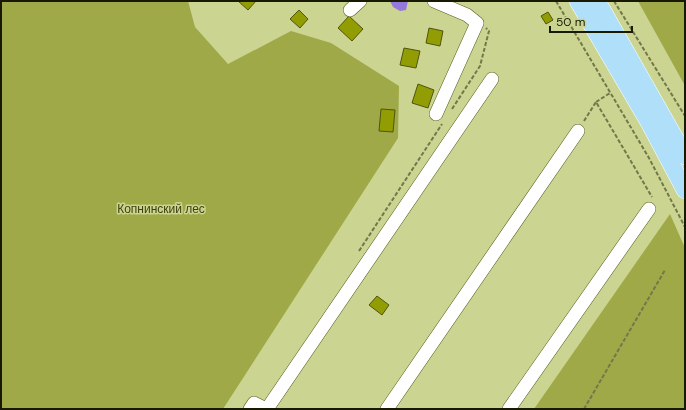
<svg xmlns="http://www.w3.org/2000/svg" width="686" height="410" viewBox="0 0 686 410" font-family="'DM Sans',sans-serif">
	<rect width="100%" height="100%" fill="#cbd491"/>
	<g fill="#9fa947">
		<polygon points="1,1 188,1 195,27 228,64 291,31 331,43 399,86 398,138 223,409 1,409"/>
		<polygon points="638,1 685,1 685,86 684,84"/>
		<polygon points="670,214 685,248 685,409 534,409"/>
	</g>
	<polygon fill="#9578de" points="390,1 408,1 406,10 400,11 393,7"/>
	<g fill="#929d03" stroke="#4f5510">
		<polygon points="238,1 256,1 248,10"/>
		<polygon points="299,10 308,19 300,28 290,19"/>
		<polygon points="548,12 553,20 546,24 541,16"/>
		<polygon points="349,16 363,29 352,41 338,28"/>
		<polygon points="429,28 443,31 440,46 426,43"/>
		<polygon points="404,48 420,51 416,68 400,65"/>
		<polygon points="418,84 434,90 428,108 412,103"/>
		<polygon points="381,109 395,110 393,132 379,131"/>
		<polygon points="377,296 389,305 382,315 369,305"/>
	</g>
	<g fill="none" stroke-linecap="round" stroke-linejoin="round">
		<defs>
			<g id="minor">
				<polyline points="434,1 467,15 477,23 436,114"/>
				<polyline points="350,10 360,1"/>
				<polyline points="250,409 254,403 266,409"/>
				<polyline points="267,409 492,79"/>
				<polyline points="387,409 578,131"/>
				<polyline points="509,409 649,209"/>
			</g>
			<g id="major">
				<polyline points="578,1 650,124 685,190"/>
				<polyline points="597,1 685,156"/>
			</g>
		</defs>
		<use href="#minor" stroke="#575e1b" stroke-width="14"/>
		<use href="#major" stroke="#fff" stroke-width="18"/>
		<g stroke="#72784a" stroke-width="2" stroke-dasharray="4 2" stroke-linecap="butt">
			<polyline points="556,1 649,158 685,227"/>
			<polyline points="614,1 685,116"/>
			<polyline points="596,102 610,93"/>
			<polyline points="452,109 480,66 489,31 486,28"/>
			<polyline points="584,121 596,102 652,197"/>
			<polyline points="359,251 442,124"/>
			<polyline points="584,409 665,270"/>
		</g>
		<use href="#minor" stroke="#fff" stroke-width="13"/>
		<use href="#major" stroke="#b0dff9" stroke-width="17"/>
	</g>
	<g text-anchor="middle" stroke-width="3" stroke-linejoin="round" paint-order="stroke">
		<g font-size="12" fill="#3b400c" stroke="#cbd491">
			<text x="161" y="213">Копнинский лес</text>
		</g>
	</g>
	<rect width="686" height="410" fill="none" stroke="#171901" stroke-width="4"/>
	<path d="M550 26v6h82v-6" fill="none" stroke="#171901" stroke-width="2"/>
	<text x="556" y="26" font-size="12" fill="#171901" stroke="#cbd491" stroke-width="3" paint-order="stroke">50 m</text>
</svg>
